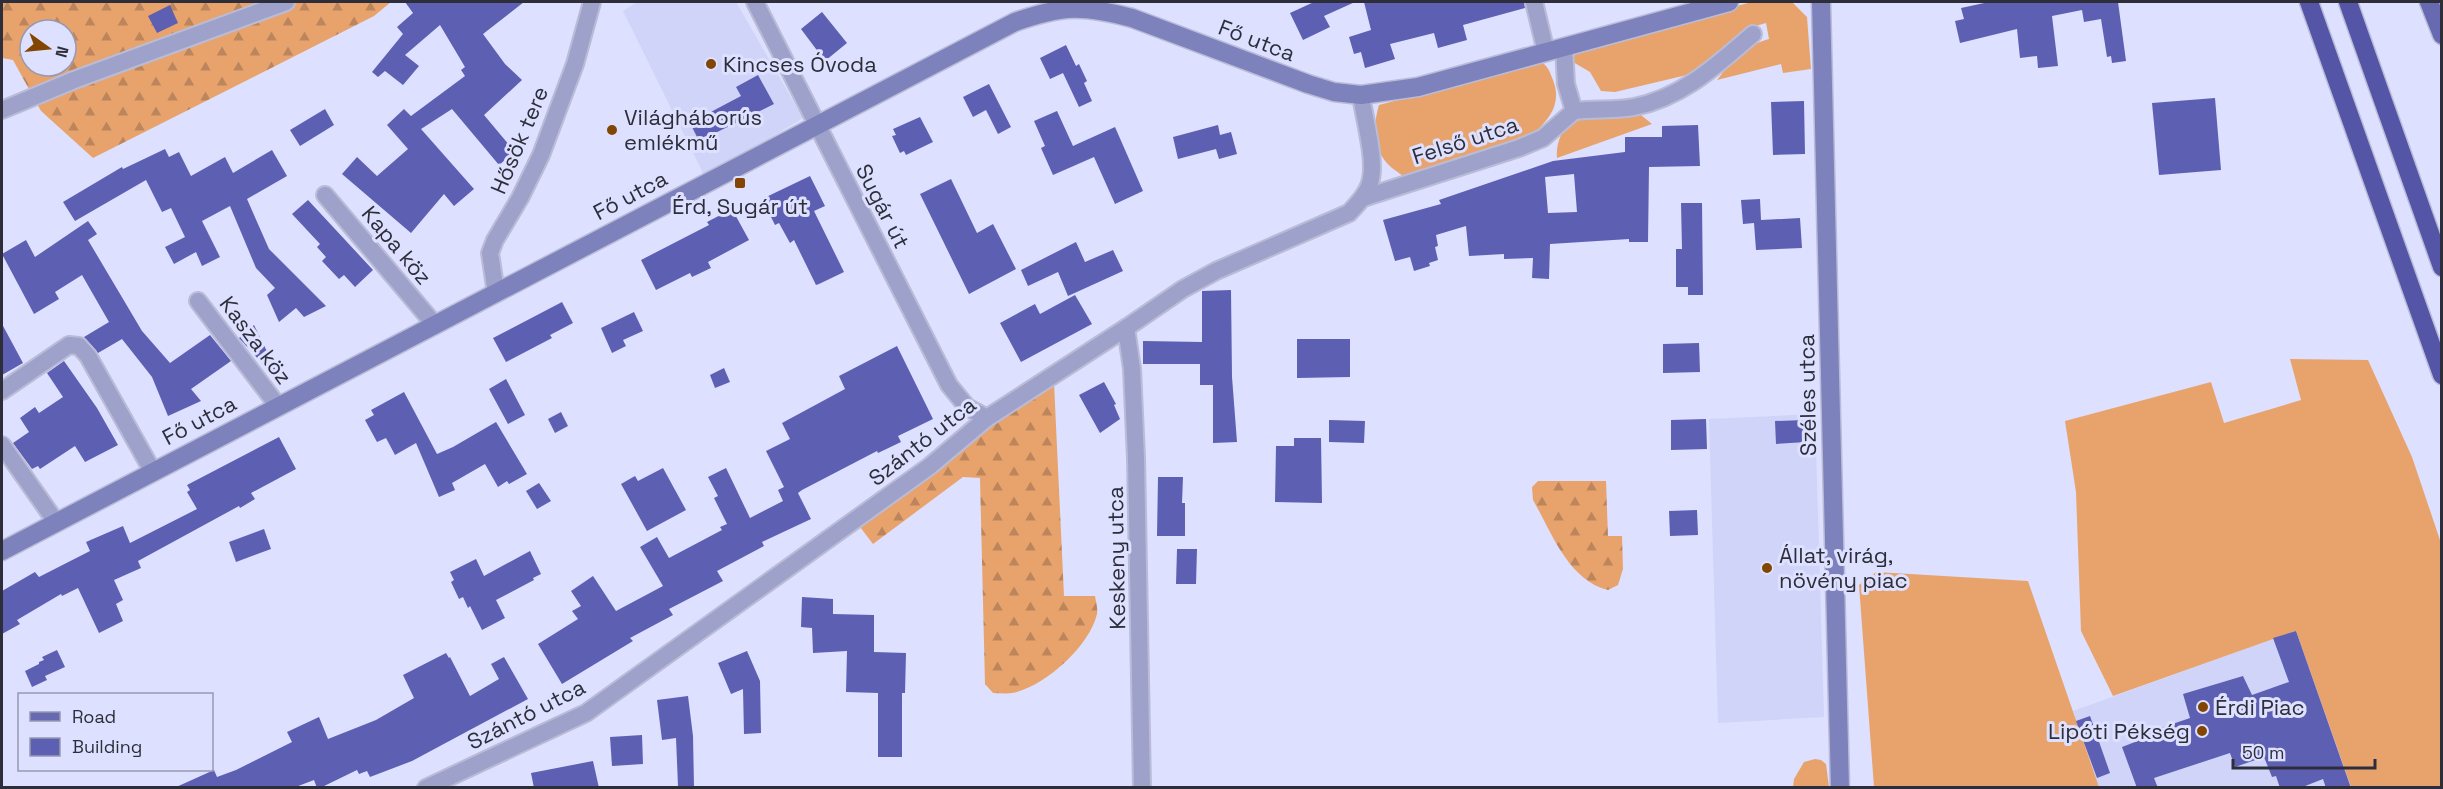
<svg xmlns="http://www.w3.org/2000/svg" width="2443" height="789" viewBox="0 0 2443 789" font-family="'Space Grotesk',sans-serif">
	<defs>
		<pattern id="forest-firs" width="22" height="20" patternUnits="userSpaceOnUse" patternTransform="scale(1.5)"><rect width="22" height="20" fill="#e8a36d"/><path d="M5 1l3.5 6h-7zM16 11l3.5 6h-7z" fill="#bc855b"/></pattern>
	</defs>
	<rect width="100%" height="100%" fill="#dde0fe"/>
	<g fill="#cfd4f8">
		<polygon points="637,2 736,2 803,118 705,177 623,11"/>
		<polygon points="1815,414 1824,717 1718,723 1709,419"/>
		<polygon points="2296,631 2351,787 2099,787 2073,711"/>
	</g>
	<g fill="#e8a36d">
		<path d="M1752,2H1792L1807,17L1811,69L1783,73L1781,64L1717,80C1734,59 1741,47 1769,39L1766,23L1749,28L1691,74L1615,92L1601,91L1590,72L1573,62L1574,56L1581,48Z"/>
		<path d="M1543,63C1549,68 1550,73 1553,80C1562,103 1550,119 1533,134L1409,177C1401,176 1398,172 1392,168C1373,152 1372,128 1379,105L1534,64Z"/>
		<path d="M1630,113L1641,115L1652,124L1557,158C1556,112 1595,117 1630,113Z"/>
		<polygon points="2290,359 2368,360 2412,457 2441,543 2441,787 2351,787 2296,631 2113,696 2081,631 2076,492 2065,421 2211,382 2224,423 2301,400"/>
		<polygon points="1876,572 2028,581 2099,787 1874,787 1859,585"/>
		<polygon points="1815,759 1821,760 1826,764 1829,787 1793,787 1794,779 1804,762"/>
	</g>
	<g fill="url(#forest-firs)" fill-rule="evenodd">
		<path d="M2,2H391L374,16L93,158L41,111L13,60L2,58ZM30,30H66V66H30Z"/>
		<path d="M1054,383L1064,596H1095C1096,602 1098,609 1097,614C1090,646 1043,688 1012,693C1006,694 999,693 993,693L985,684L980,478L963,477L873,544L860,527L994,424Z"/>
		<path d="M1538,481H1606L1608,536H1622L1623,569L1618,585L1608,590C1568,580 1552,533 1533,500L1532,487Z"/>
	</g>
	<g fill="#5d5fb2" fill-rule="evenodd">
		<polygon points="405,2 524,2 483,34 505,64 522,80 484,115 515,152 499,165 452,109 421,129 474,189 454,206 444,194 411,233 342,174 357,157 377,176 408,149 387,125 404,109 411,116 465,76 461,70 465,67 440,25 405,55 419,66 403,85 385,71 378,77 372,72 403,34 397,27 413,13"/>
		<polygon points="1314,2 1355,2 1324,16 1330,27 1303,40 1290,13"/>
		<polygon points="1364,2 1524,2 1525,8 1463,25 1467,40 1438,48 1434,33 1390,44 1395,59 1365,68 1361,52 1354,54 1349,37 1371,30"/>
		<polygon points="1989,2 2118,2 2126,61 2112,63 2111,56 2107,57 2101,19 2084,22 2082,10 2052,16 2058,66 2038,68 2037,56 2020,58 2017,29 1960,43 1955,21 1964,19 1961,8"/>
		<polygon points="170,5 178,23 157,33 148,16"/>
		<polygon points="822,12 847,43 825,61 801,29"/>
		<polygon points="1066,45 1076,66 1079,64 1087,81 1084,83 1092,101 1079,107 1063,73 1050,79 1040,58"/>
		<polygon points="758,75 774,104 699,141 690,123 741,96 736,87"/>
		<polygon points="989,84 1011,127 998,134 986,110 973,117 963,97"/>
		<polygon points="2215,98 2221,170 2159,175 2152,103"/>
		<polygon points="1804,101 1805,154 1773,155 1771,102"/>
		<polygon points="325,109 334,125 300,146 290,130"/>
		<polygon points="1057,111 1073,146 1115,127 1143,191 1115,204 1094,157 1053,175 1041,148 1045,146 1034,121"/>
		<polygon points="920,117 933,142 906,155 904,151 900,153 892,136 896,135 893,129"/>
		<polygon points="1218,125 1220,135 1231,132 1237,154 1219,159 1216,149 1178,159 1173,137"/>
		<path d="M1698,125L1700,166L1649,167L1648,242H1629V239L1550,244L1549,279L1532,278L1533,258L1504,259V254L1469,256L1466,226L1436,235L1438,246L1435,247L1438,260L1429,263L1430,266L1414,271L1410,257L1395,261L1383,220L1441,204L1439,200L1553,161L1625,152V137H1662V126ZM1574,174L1577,212L1548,213L1545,177Z"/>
		<polygon points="165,149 169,157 179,152 191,176 225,157 233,173 272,150 287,176 247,199 269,249 326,306 304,317 296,308 279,322 267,295 275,288 256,268 230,206 202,221 220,257 202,266 196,252 174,264 165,247 185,237 171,208 162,212 146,180 75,221 63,202 122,167 123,169"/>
		<polygon points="810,176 825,206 814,211 844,272 819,284 816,285 794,240 790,243 779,223 775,225 762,199"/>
		<polygon points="951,179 977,233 993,224 1016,269 969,294 920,194"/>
		<polygon points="1760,199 1761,220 1800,218 1802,248 1756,250 1754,223 1743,224 1741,200"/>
		<polygon points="308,200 373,270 355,287 344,275 339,279 322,261 326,257 317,247 320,244 292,214"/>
		<polygon points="1681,203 1702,203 1703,295 1688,295 1688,287 1676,287 1676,249 1682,249"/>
		<polygon points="732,209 749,240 708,262 711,268 692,277 690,273 656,290 641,260 709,225 707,222"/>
		<polygon points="88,221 97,234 88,240 142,331 170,363 210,335 231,361 191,389 201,401 168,416 152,377 122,339 98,353 84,337 109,322 82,275 55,292 59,299 34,314 2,254 26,240 35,257"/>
		<polygon points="1076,242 1085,262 1113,250 1123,271 1068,296 1058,272 1028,286 1021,270"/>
		<polygon points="1231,290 1232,377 1237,442 1213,443 1213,385 1200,385 1200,364 1143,364 1143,341 1202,342 1202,291"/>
		<polygon points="1075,295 1092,324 1021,362 1000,323 1035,304 1040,314"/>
		<polygon points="562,302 573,323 550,335 552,338 506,362 493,338"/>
		<polygon points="634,312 643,331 623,340 626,346 612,353 601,328"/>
		<polygon points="2,324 23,363 2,375"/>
		<polygon points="254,325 276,370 271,373 239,338"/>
		<polygon points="1297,339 1350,339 1350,377 1297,378"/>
		<polygon points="1699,343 1700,372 1663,373 1663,344"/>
		<polygon points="897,346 933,419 898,436 901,442 878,453 877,451 802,490 798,493 811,519 762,542 764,546 717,571 723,581 669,609 673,615 630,638 633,641 562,684 538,644 578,619 572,611 581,606 571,591 593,576 616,611 663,586 640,547 657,537 669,558 722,530 720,527 727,524 714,498 718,496 708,477 726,468 750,518 783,501 778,490 784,487 766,451 790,439 782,423 845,389 839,376"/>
		<polygon points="64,361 97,408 118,445 85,462 75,446 40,469 38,466 32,469 13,443 29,432 20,418 35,407 39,413 63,397 47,373"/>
		<polygon points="724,368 730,382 715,388 710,375"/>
		<polygon points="506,379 525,415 508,424 489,389"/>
		<polygon points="1104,382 1116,404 1114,405 1120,419 1100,433 1079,395"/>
		<polygon points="404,392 437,454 453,447 496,422 527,474 509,484 507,481 498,487 485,464 452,483 455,490 439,497 416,443 395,455 386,438 377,442 365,420 374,415 371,410"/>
		<polygon points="561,412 568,426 555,433 548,419"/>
		<polygon points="1706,419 1707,449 1671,450 1671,420"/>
		<polygon points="1329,420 1365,421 1364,443 1329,442"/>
		<polygon points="1805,420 1806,442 1776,444 1775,421"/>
		<polygon points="279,437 296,469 251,493 255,499 240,508 239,506 138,561 141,568 114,580 123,600 116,604 123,621 99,633 78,588 62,596 61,594 17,620 20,624 2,634 2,591 35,572 39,577 90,551 86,542 123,526 130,543 197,509 187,492 190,490 187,485"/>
		<polygon points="1294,438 1321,438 1322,503 1275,502 1276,446 1294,446"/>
		<polygon points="663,468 686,510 647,531 621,484 635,476 638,481"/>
		<polygon points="1158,477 1183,477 1182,503 1185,503 1185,536 1157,536"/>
		<polygon points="539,483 551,501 537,509 526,491"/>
		<polygon points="1697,510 1698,535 1670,536 1669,511"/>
		<polygon points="264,529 271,549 236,562 229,542"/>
		<polygon points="1177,549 1197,549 1196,584 1176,584"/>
		<polygon points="530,551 541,574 533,578 534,580 496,600 505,618 482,630 470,606 468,608 463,597 459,599 451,582 454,580 450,572 476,559 484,576"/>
		<polygon points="802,597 833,599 833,614 874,615 874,652 906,653 905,693 902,693 902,757 878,757 878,693 846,692 847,651 813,653 812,628 801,627"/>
		<polygon points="2296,631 2351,788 2326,788 2323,779 2300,788 2280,788 2276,776 2272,777 2264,757 2235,767 2230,753 2154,778 2158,788 2137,788 2122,747 2148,737 2146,733 2190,718 2183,694 2243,676 2252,695 2289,682 2273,638"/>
		<polygon points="57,650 65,667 45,676 47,680 32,687 25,671 39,664 39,662 44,660 42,657"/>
		<polygon points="747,651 760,681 761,733 744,734 743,689 731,694 718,663"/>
		<polygon points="446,653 449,658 450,657 470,696 499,679 491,664 504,657 528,699 412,761 370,777 367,771 359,774 357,770 320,788 317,788 314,780 293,788 174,788 214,770 217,777 236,770 292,742 287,732 319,717 328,739 376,720 414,698 403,675"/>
		<polygon points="688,696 693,736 694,786 678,786 676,738 662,740 657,700"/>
		<polygon points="2090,716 2110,773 2097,778 2076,721"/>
		<polygon points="642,735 643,764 612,766 610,737"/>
		<polygon points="593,761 599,788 534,788 531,773"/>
	</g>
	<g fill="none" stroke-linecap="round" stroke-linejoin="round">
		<defs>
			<g id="street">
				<polyline points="755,2 949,385 967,407 987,418"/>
				<polyline points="1534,2 1546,52"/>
				<polyline points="2,110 74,80 286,2"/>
				<path d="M1574,111C1594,108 1615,111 1634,107C1682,98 1717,65 1753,34"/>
				<polyline points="325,195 435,325"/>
				<polyline points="1363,198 1519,148 1543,138 1574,111 1566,84 1564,47"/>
				<polyline points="496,293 490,253 495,240 520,198 541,155 575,64 592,2"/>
				<polyline points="198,301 278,406"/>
				<polyline points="1126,328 1132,369 1136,458 1142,788"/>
				<polyline points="2,391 69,345 79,346 88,356 153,472"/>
				<polyline points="2,445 56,522"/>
				<path d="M426,788L586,713L930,466L987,418L1126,328L1183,289L1216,271L1349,213C1357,204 1365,197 1369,186C1378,164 1364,119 1361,95"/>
			</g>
			<g id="secondary">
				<polyline points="1821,2 1840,788"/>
				<path d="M2,551L1015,22C1063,5 1083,5 1132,18L1308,84L1334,92L1361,95L1418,87L1729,2"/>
			</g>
			<polyline id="primary" points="2429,2 2442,35"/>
			<g id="highway">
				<polyline points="2309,2 2442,375"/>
				<polyline points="2348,2 2442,267"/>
			</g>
		</defs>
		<use href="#street" stroke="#babcd7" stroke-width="20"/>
		<use href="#secondary" stroke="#babcd7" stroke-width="21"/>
		<use href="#primary" stroke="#babcd7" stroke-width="21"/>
		<use href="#highway" stroke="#babcd7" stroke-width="21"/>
		<use href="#street" stroke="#9ea2ca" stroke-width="16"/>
		<use href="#secondary" stroke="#7d82bc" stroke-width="18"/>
		<use href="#primary" stroke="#676ab1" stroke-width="18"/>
		<use href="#highway" stroke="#5455a7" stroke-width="18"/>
	</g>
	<g fill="#824502" stroke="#dde0fe" stroke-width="2">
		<circle cx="711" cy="64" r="6"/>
		<circle cx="612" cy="130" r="6"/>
		<rect x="734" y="177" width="12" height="12" rx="3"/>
		<circle cx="1767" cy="568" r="6"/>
		<circle cx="2203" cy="707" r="6"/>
		<circle cx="2202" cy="731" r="6"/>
	</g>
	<g text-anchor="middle" stroke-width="6" stroke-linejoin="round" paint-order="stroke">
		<g font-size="22" fill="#2d2e3a" stroke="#dde0fe">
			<text transform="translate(1257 40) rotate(21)" y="8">Fő utca</text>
			<text transform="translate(519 140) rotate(-67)" y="8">Hősök tere</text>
			<text transform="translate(1465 140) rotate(-18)" y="8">Felső utca</text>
			<text transform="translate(630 195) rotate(-28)" y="8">Fő utca</text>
			<text transform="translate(883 206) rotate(63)" y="8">Sugár út</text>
			<text transform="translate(397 245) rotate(50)" y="8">Kapa köz</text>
			<text transform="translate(256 340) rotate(53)" y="8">Kasza köz</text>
			<text transform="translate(1807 395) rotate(-91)" y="8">Széles utca</text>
			<text transform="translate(199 420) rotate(-28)" y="8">Fő utca</text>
			<text transform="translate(922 441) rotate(-38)" y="8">Szántó utca</text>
			<text transform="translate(1116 558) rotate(-91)" y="8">Keskeny utca</text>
			<text transform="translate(526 714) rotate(-27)" y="8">Szántó utca</text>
		</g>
		<g font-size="22" fill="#2d2e3a" stroke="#dde0fe" text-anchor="start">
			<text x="723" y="72">Kincses Óvoda</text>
			<text x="624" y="125">Világháborús<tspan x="624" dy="25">emlékmű</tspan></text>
			<text x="740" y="214" text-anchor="middle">Érd, Sugár út</text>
			<text x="1779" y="563">Állat, virág,<tspan x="1779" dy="25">növény piac</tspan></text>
			<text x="2215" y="715">Érdi Piac</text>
			<text x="2190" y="739" text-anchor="end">Lipóti Pékség</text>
		</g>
	</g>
	<rect width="2443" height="789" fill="none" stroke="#2d2e3a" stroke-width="6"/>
	<rect x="18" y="693" width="195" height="78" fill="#dde0fe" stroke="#9799b0" stroke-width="1.5"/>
	<rect x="30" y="712" width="30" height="9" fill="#676ab1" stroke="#9799b0" stroke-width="1.5"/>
	<text x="72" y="723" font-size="18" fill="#2d2e3a">Road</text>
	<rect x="30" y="738" width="30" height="18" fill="#5d5fb2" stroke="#9799b0" stroke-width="1.5"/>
	<text x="72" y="753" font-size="18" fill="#2d2e3a">Building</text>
	<g transform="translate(48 48) rotate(105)"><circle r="28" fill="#dde0fe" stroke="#9799b0" stroke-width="1.5"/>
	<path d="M0-4.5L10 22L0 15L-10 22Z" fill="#824502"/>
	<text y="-9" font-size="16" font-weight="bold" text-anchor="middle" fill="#2d2e3a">N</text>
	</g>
	<path d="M2233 759v9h142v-9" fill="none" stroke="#2d2e3a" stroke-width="3"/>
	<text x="2242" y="759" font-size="18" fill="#2d2e3a" stroke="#dde0fe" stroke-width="4.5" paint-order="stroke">50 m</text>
</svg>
